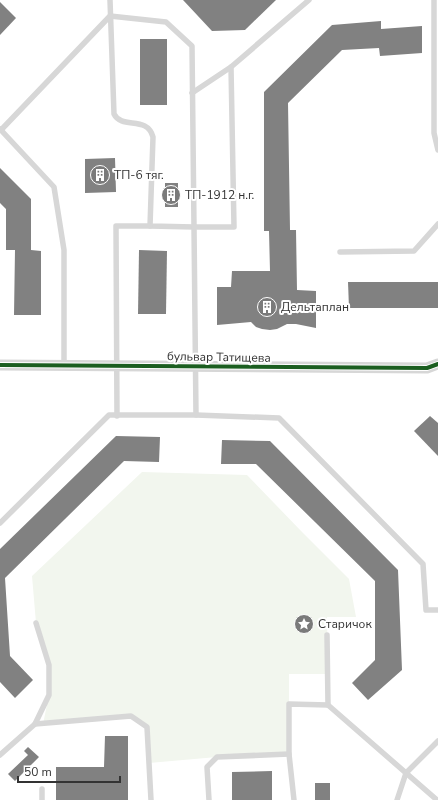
<svg xmlns="http://www.w3.org/2000/svg" width="438" height="800" viewBox="0 0 438 800" font-family="'Nunito Sans',sans-serif">
	<rect width="100%" height="100%" fill="#fff"/>
	<polygon fill="#f2f6ee" points="142,472 247,475 303,533 349,579 356,617 327,617 328,674 289,674 289,754 217,757 149,763 147,727 131,716 43,724 49,695 49,665 36,623 32,576"/>
	<g fill="#818181">
		<polygon points="183,0 276,0 245,30 212,31"/>
		<polygon points="0,2 16,18 0,35"/>
		<polygon points="381,21 381,29 422,26 422,53 380,56 379,48 342,50 288,103 290,230 296,230 297,290 316,291 316,328 296,324 287,324 277,329 270,330 262,329 256,327 251,322 217,325 217,287 231,287 232,271 270,271 269,231 264,231 264,92 332,25"/>
		<rect x="140" y="39" width="27" height="66"/>
		<polygon points="115,158 116,192 85,193 85,159"/>
		<polygon points="0,168 31,199 31,250 41,251 41,315 14,315 15,250 6,250 6,209 0,203"/>
		<rect x="165" y="183" width="13" height="24"/>
		<polygon points="139,250 167,251 166,314 138,314"/>
		<polygon points="348,282 438,282 438,308 349,308"/>
		<polygon points="430,416 438,423 438,456 414,431"/>
		<polygon points="116,436 160,437 159,462 124,461 5,578 10,656 33,680 15,698 0,682 0,549"/>
		<polygon points="222,440 270,441 398,570 402,670 368,700 352,683 375,660 375,581 256,464 221,464"/>
		<polygon points="105,736 128,736 128,800 56,800 56,767 104,767"/>
		<polygon points="28,747 39,757 15,781 8,774 28,755 24,751"/>
		<polygon points="272,771 272,800 232,800 232,772"/>
		<rect x="315" y="783" width="15" height="17"/>
	</g>
	<g fill="none" stroke-linecap="round" stroke-linejoin="round">
		<g stroke="#d7d7d7" stroke-width="5.5">
			<path d="M110,0L114,114C122,130 147,115 153,137L150,226L194,227L196,415"/>
			<polyline points="434,0 434,133 438,150"/>
			<polyline points="192,93 231,67"/>
			<polyline points="0,129 54,187 64,250 64,366"/>
			<polyline points="1,130 110,16 166,22 192,46 194,227 234,227 231,67 309,0"/>
			<polyline points="340,252 414,251 438,224"/>
			<polyline points="117,416 116,226 150,226"/>
			<polyline points="0,523 109,415 196,415 279,418 423,564 426,610 438,610"/>
			<polyline points="327,635 328,705"/>
			<polyline points="35,724 131,716 147,727 151,800"/>
			<polyline points="0,755 35,724 49,695 49,665 36,623"/>
			<polyline points="42,800 42,789"/>
			<polyline points="209,800 207,767 217,757 289,754"/>
			<polyline points="294,800 289,754 289,704 328,705 437,800"/>
			<polyline points="397,800 406,773 438,741"/>
		</g>
		<polyline stroke="#d7d7d7" stroke-width="11" points="0,365 427,368 438,364"/>
		<defs>
			<polyline id="cycleway" points="0,365 427,368 438,364"/>
		</defs>
		<use href="#cycleway" stroke="#fff" stroke-width="6"/>
		<use href="#cycleway" stroke="#1b5e20" stroke-width="4"/>
	</g>
	<defs>
		<symbol id="building-disc" viewBox="-11 -11 22 22"><circle r="9.5" fill="#7a7a7a" stroke="#fff"/><path d="M-4-6H4V6H1V3H-1V6H-4ZM-2.5-4.3h1.7v1.8h-1.7ZM.8-4.3h1.7v1.8H.8ZM-2.5-1h1.7V.8h-1.7ZM.8-1h1.7V.8H.8Z" fill="#fff"/></symbol>
		<symbol id="sight-disc" viewBox="-11 -11 22 22"><circle r="9.5" fill="#7a7a7a" stroke="#fff"/><path d="M0-6L1.8-2.2L6-1.7L2.9 1.2L3.7 5.4L0 3.3L-3.7 5.4L-2.9 1.2L-6-1.7L-1.8-2.2Z" fill="#fff"/></symbol>
	</defs>
	<g fill-rule="evenodd">
		<use href="#building-disc" x="89" y="164" width="22" height="22"/>
		<use href="#building-disc" x="160" y="184" width="22" height="22"/>
		<use href="#building-disc" x="256" y="296" width="22" height="22"/>
		<use href="#sight-disc" x="293" y="613" width="22" height="22"/>
	</g>
	<g text-anchor="middle" stroke-width="4" stroke-linejoin="round" paint-order="stroke">
		<g font-size="12" fill="#333" stroke="#fff" text-anchor="start">
			<text x="114" y="179">ТП-6 тяг.</text>
			<text x="185" y="199">ТП-1912 н.г.</text>
			<text x="281" y="311">Дельтаплан</text>
			<text x="318" y="628">Старичок</text>
		</g>
		<g font-size="12" fill="#333" stroke="#fff">
			<text transform="translate(219 357) rotate(1)" y="4">бульвар Татищева</text>
		</g>
	</g>
	<path d="M18 776v6h102v-6" fill="none" stroke="#333333" stroke-width="2"/>
	<text x="24" y="776" font-size="12" fill="#333333" stroke="#ffffff" stroke-width="3" paint-order="stroke">50 m</text>
</svg>
